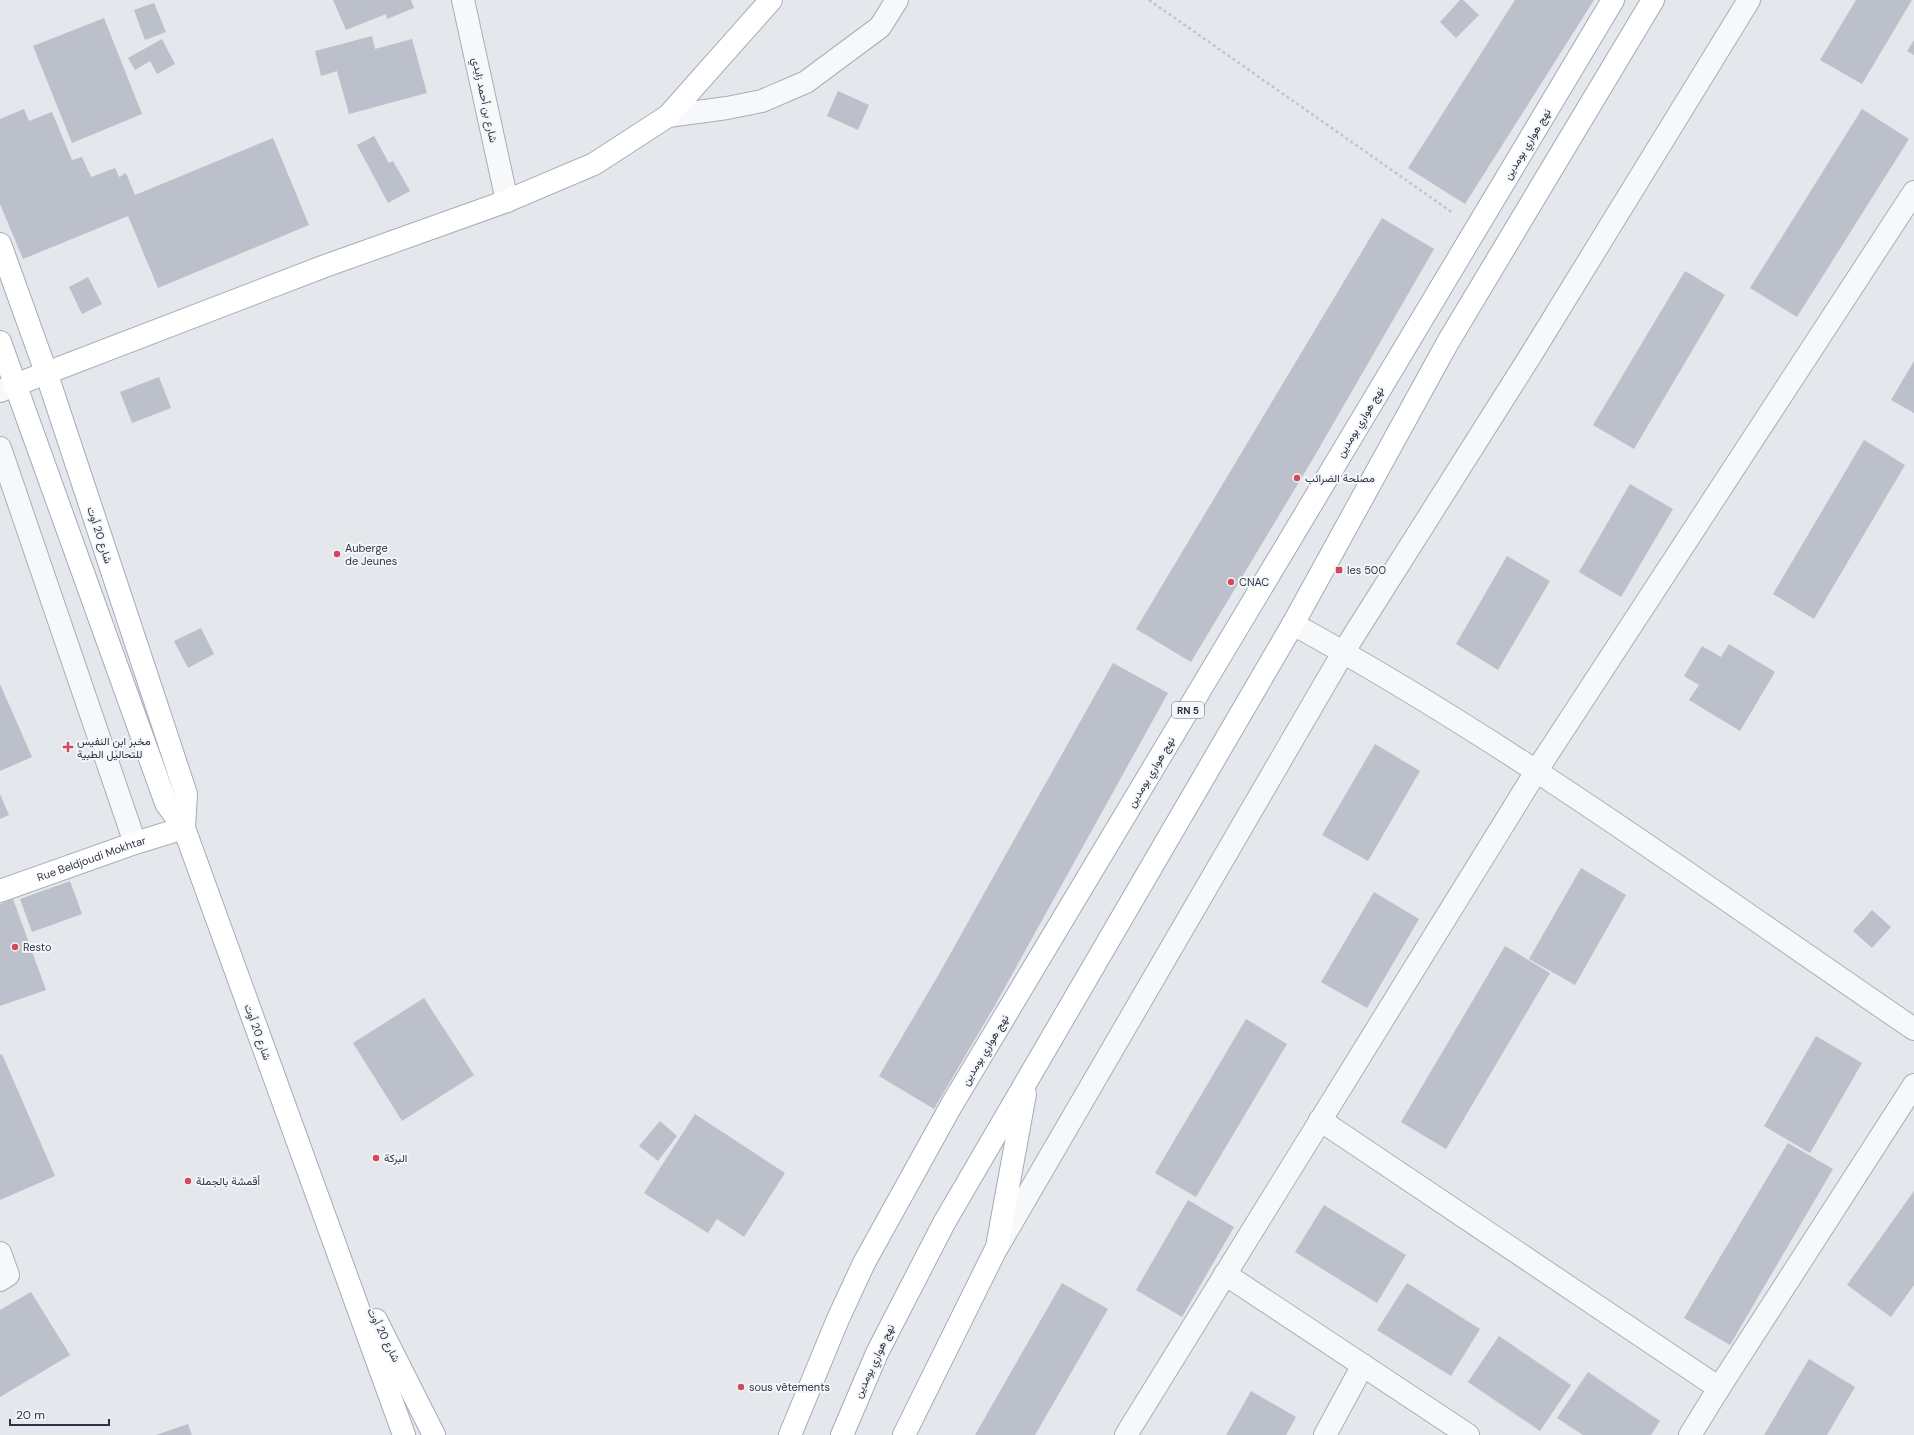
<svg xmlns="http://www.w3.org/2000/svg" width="1914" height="1435" viewBox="0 0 1914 1435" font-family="'DM Sans',Vazirmatn,sans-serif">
	<rect width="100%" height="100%" fill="#e4e7ec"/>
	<g fill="#bbc0ca">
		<polygon points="333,0 411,0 414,8 387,19 386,14 346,30"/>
		<polygon points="1460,0 1463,0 1479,15 1456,38 1440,22"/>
		<polygon points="1515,0 1594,0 1465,204 1408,168"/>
		<polygon points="1856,0 1912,0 1862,84 1820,60"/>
		<polygon points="154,3 166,32 145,40 134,10"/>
		<polygon points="104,18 142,114 72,143 33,46"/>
		<polygon points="372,36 375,49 412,39 427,93 349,114 337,71 321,76 315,51"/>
		<polygon points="162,39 175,64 157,74 150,61 135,70 128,58"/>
		<polygon points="1914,40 1914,55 1907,51"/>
		<polygon points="838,91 869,105 858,130 827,116"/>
		<polygon points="24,109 29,121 52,112 72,160 82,157 91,177 115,168 119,177 126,173 135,195 273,138 309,225 158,288 128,216 23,259 0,204 0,119"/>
		<polygon points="1862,109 1909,139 1797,317 1750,288"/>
		<polygon points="374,136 389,163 393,161 410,191 388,203 357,145"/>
		<polygon points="1382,218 1434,249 1314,457 1191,662 1136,629"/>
		<polygon points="1685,271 1725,295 1634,449 1593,425"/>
		<polygon points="88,277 102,304 82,314 69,287"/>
		<polygon points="1914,361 1914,413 1891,400"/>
		<polygon points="159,377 171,408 132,423 120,392"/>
		<polygon points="1864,440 1905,465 1814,619 1773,594"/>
		<polygon points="1630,484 1673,509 1621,597 1579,572"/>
		<polygon points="1507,556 1550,581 1498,670 1456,644"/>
		<polygon points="201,628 214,654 188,668 174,641"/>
		<polygon points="1729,644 1775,672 1740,731 1689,700 1699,685 1684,676 1702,646 1721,657"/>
		<polygon points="1113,663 1168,693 994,1007 934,1109 879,1076 939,974"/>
		<polygon points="0,684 32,757 0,771"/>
		<polygon points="1375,744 1420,771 1368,861 1322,835"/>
		<polygon points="0,794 9,815 0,819"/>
		<polygon points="1581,868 1626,895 1575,985 1529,959"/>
		<polygon points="70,881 82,914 32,932 20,899"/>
		<polygon points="1374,892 1419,919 1367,1008 1321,982"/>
		<polygon points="13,899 46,990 0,1006 0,904"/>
		<polygon points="1872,910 1891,927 1872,948 1853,931"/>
		<polygon points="1505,946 1550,973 1446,1149 1401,1122"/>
		<polygon points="424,998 474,1075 402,1121 353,1043"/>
		<polygon points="1246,1019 1287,1044 1196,1197 1155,1173"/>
		<polygon points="1816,1036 1862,1063 1810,1153 1764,1126"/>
		<polygon points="2,1054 55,1176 0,1200 0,1055"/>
		<polygon points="695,1114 785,1173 744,1237 717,1219 708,1233 644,1193"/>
		<polygon points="660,1121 677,1136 658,1161 639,1146"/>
		<polygon points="1788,1143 1833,1169 1730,1345 1684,1318"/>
		<polygon points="1914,1191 1914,1285 1891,1317 1847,1285"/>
		<polygon points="1188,1200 1234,1227 1182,1317 1136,1290"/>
		<polygon points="1324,1205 1406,1255 1377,1303 1295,1252"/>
		<polygon points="1062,1283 1108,1309 1035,1435 975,1435"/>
		<polygon points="1407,1283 1480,1329 1451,1376 1377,1330"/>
		<polygon points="31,1292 70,1355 0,1397 0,1310"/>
		<polygon points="1499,1336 1571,1385 1540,1431 1468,1382"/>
		<polygon points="1809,1359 1855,1387 1827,1435 1764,1435"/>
		<polygon points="1588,1372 1660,1421 1651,1435 1583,1435 1557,1418"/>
		<polygon points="1251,1391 1296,1417 1286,1435 1226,1435"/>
		<polygon points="188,1424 192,1435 156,1435"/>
	</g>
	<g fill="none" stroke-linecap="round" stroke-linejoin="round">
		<defs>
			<g id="street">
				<polyline points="463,0 507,201"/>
				<polyline points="668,116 727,108 762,101 806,82 880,27 897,0"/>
				<polyline points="0,391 15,385"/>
				<polyline points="0,448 135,843"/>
				<path d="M1293,624C1510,743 1710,890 1914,1029"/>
				<polyline points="1320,1120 1719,1388 1914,1085"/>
				<polyline points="998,1246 1344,651 1534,350 1749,0"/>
				<polyline points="0,1253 8,1275 0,1280"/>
				<polyline points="1225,1274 1468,1435"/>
				<polyline points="1126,1435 1537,770 1914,192"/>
				<polyline points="1325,1435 1363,1365"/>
				<polyline points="1690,1435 1719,1388"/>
			</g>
			<g id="secondary">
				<polyline points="15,385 325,266 507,201 594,164 668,116 771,0"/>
				<path id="s1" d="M0,891L135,843L184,828"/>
			</g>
			<g id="primary">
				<polyline points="0,244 46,372 186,794 184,828"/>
				<polyline points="0,342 166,803 184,828 404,1435"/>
				<polyline points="376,1320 434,1435"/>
				<polyline points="790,1435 838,1319 864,1263 951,1106 1613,0"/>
				<polyline points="842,1435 877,1353 944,1223 1293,624 1448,342 1653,0"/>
				<polyline points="904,1435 997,1247 1025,1094"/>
			</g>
		</defs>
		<use href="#street" stroke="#a9aeb7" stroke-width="24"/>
		<use href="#secondary" stroke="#a9aeb7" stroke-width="24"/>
		<use href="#primary" stroke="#a3abb8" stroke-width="24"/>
		<polyline stroke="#c2c5cb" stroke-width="2.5" stroke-dasharray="3 3" stroke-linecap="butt" points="1149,0 1453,213"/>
		<use href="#street" stroke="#f7f8fa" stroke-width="22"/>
		<use href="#secondary" stroke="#fff" stroke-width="22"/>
		<use href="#primary" stroke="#fff" stroke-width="22"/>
	</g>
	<g fill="#d1495b" stroke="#f4f6f9" stroke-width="1.5">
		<circle cx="1297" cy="478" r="4"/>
		<circle cx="337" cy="554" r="4"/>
		<rect x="1335" y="566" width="8" height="8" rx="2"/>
		<circle cx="1231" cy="582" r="4"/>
		<path d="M66 741h4v4h4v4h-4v4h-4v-4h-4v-4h4z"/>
		<circle cx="15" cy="947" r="4"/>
		<circle cx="376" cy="1158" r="4"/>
		<circle cx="188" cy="1181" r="4"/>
		<circle cx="741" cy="1387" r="4"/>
	</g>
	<g text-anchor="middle" stroke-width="4" stroke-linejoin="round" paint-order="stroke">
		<rect fill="#f4f6f9" stroke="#676e7b" stroke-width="1" x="1172" y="702" width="32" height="16" rx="3"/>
		<g font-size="10" font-weight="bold" fill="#2b3445">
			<text x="1188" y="714">RN 5</text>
		</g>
		<g font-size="11" fill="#2b3445" stroke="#f4f6f9">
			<text transform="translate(485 100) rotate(78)" y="4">شارع بن أحمد زايدي</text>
			<text transform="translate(1527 144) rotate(-59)" y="4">نهج هواري بومدين</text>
			<text transform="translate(1360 422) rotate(-59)" y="4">نهج هواري بومدين</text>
			<text transform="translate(100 535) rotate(72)" y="4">شارع 20 أوت</text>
			<text transform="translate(1151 772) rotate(-59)" y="4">نهج هواري بومدين</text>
			<text dy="4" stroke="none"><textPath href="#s1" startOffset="97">Rue Beldjoudi Mokhtar</textPath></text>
			<text transform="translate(258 1032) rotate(70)" y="4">شارع 20 أوت</text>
			<text transform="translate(985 1050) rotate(-59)" y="4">نهج هواري بومدين</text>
			<text transform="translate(384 1335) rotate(63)" y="4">شارع 20 أوت</text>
			<text transform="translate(874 1361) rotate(-65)" y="4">نهج هواري بومدين</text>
		</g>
		<g font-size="11" fill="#2b3445" stroke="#f4f6f9" text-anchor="start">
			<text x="1305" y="482">مصلحة الضرائب</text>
			<text x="345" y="552">Auberge<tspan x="345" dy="13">de Jeunes</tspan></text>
			<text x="1347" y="574">les 500</text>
			<text x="1239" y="586">CNAC</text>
			<text x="77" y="745">مخبر ابن النفيس<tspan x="77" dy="13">للتحاليل الطبية</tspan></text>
			<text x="23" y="951">Resto</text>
			<text x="384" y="1162">البركة</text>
			<text x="196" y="1185">أقمشة بالجملة</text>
			<text x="749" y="1391">sous vêtements</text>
		</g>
	</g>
	<path d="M10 1419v6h99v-6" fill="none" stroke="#2b3445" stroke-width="2"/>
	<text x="16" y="1419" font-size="12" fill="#2b3445" stroke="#f4f6f9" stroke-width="3" paint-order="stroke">20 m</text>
</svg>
